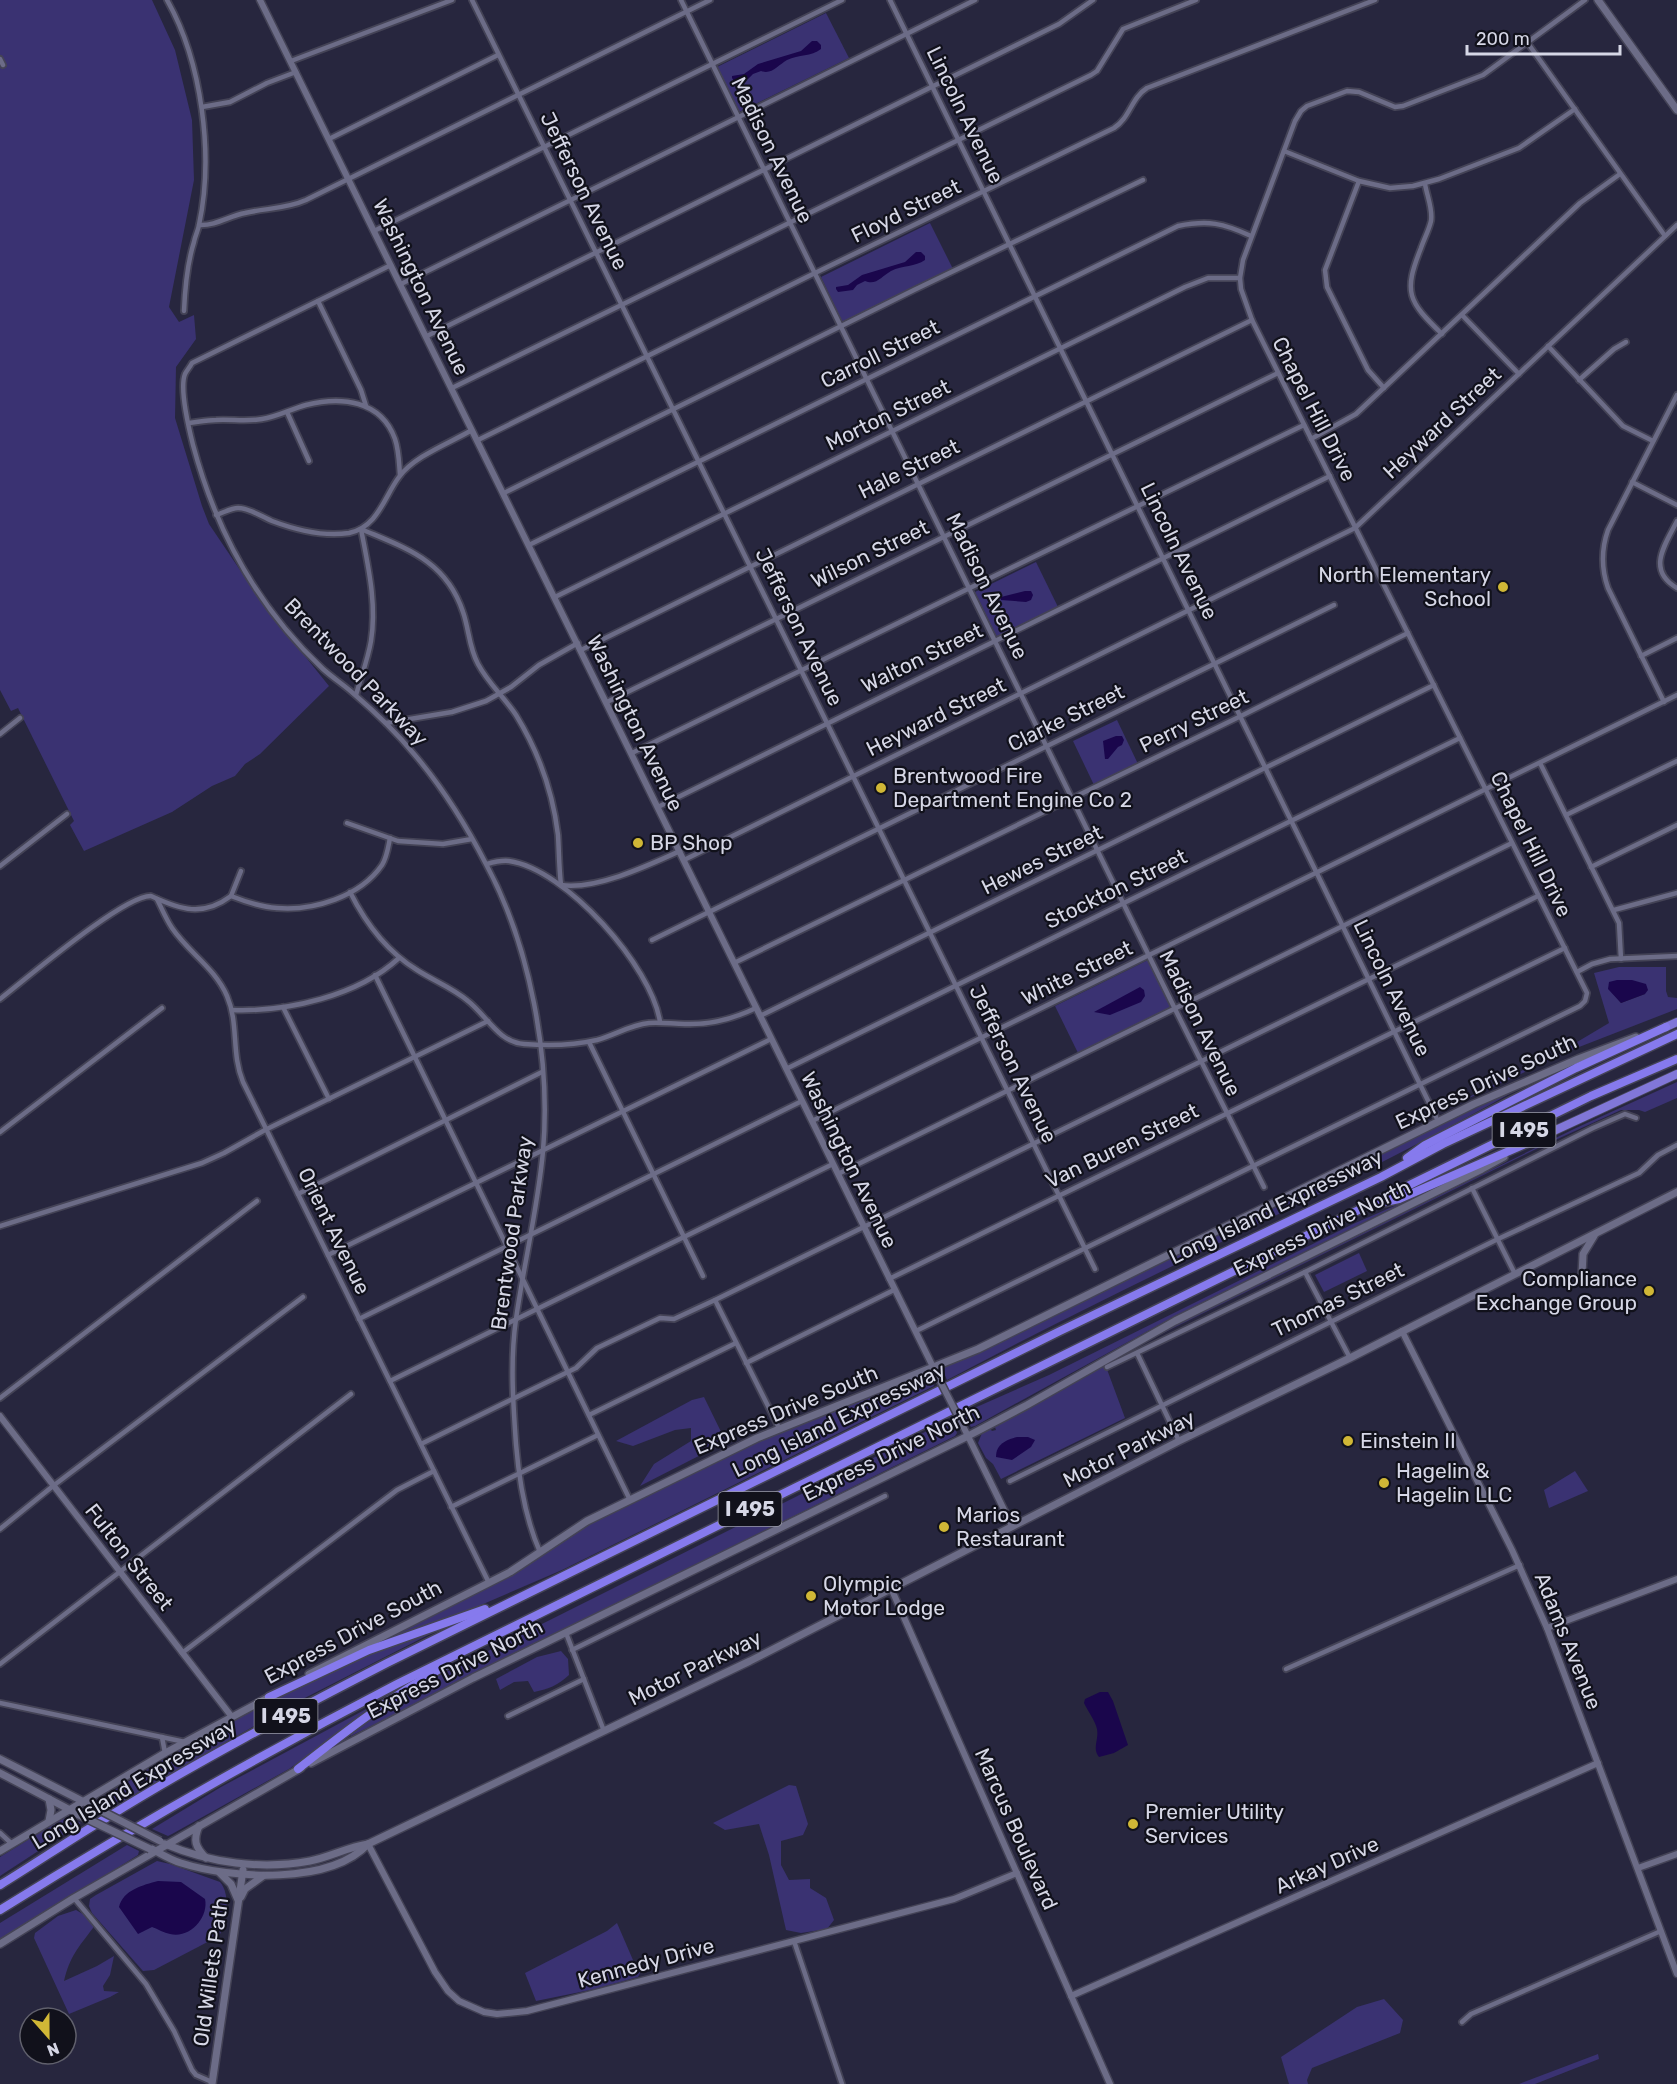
<svg xmlns="http://www.w3.org/2000/svg" width="1677" height="2084" viewBox="0 0 1677 2084" font-family="Rubik,sans-serif">
	<rect width="100%" height="100%" fill="#27263e"/>
	<g fill="#3a3272" fill-rule="evenodd">
		<polygon points="0,0 152,0 175,50 192,120 194,180 169,307 179,322 194,315 196,339 176,367 175,418 202,506 209,524 263,604 329,686 260,754 245,764 235,776 212,786 172,812 84,851 70,825 74,821 18,708 11,711 0,690"/>
		<polygon points="826,13 849,58 739,112 717,67"/>
		<polygon points="930,223 953,269 843,323 821,277"/>
		<polygon points="1036,562 1058,607 997,637 975,592"/>
		<polygon points="1117,720 1138,764 1094,785 1073,741"/>
		<polygon points="1148,960 1171,1008 1078,1053 1055,1006"/>
		<path d="M1619,967H1666V991L1668,997L1677,998V1009L1574,1049L1439,1112L1567,1048L1609,1023L1594,973ZM1609,989L1645,994L1621,1003Z"/>
		<polygon points="1677,1082 1677,1098 1645,1112 1639,1110 1621,1110 1540,1147 1151,1339 1170,1328 1576,1128"/>
		<path d="M1520,1088C1333,1194 1136,1279 947,1380L941,1367L1470,1109Z"/>
		<polygon points="1415,1197 1177,1315 975,1426 971,1427 963,1413 1049,1375 1353,1224"/>
		<polygon points="1359,1253 1367,1271 1324,1292 1315,1275"/>
		<polygon points="1105,1364 1125,1418 1001,1479 993,1464 986,1458 978,1443 982,1433 990,1429 992,1431 996,1430 995,1427"/>
		<polygon points="928,1372 934,1386 562,1570 474,1608 390,1638 389,1635 515,1572 580,1528 772,1434"/>
		<polygon points="704,1397 726,1442 640,1486 654,1464 691,1441 691,1428 675,1430 633,1446 616,1441 692,1400"/>
		<polygon points="951,1419 957,1433 955,1436 351,1736 350,1734 428,1681"/>
		<polygon points="1575,1471 1588,1491 1549,1508 1544,1490"/>
		<polygon points="432,1630 438,1630 293,1704 123,1801 118,1801 108,1807 96,1802 175,1752 320,1675 355,1658"/>
		<path d="M561,1651L568,1659L569,1675C558,1685 549,1689 534,1692L528,1681L514,1682L500,1690L496,1679L537,1657Z"/>
		<polygon points="396,1693 289,1769 172,1834 168,1836 152,1829 221,1787"/>
		<polygon points="789,1785 796,1786 808,1824 803,1835 781,1841 781,1865 789,1880 810,1879 810,1888 826,1898 834,1920 827,1929 801,1933 786,1930 769,1855 759,1824 725,1830 713,1823"/>
		<polygon points="67,1816 81,1823 0,1876 0,1857"/>
		<polygon points="127,1845 139,1851 138,1855 0,1941 0,1923"/>
		<path d="M157,1861L170,1864L220,1882C231,1895 227,1922 219,1936L154,1970L143,1971L92,1913L89,1906L90,1899L96,1895Z"/>
		<path d="M76,1910L88,1917L94,1924L93,1928C78,1948 70,1956 64,1981L97,1966L114,1956L110,1975L103,1986L104,1991L119,1992L110,1997L69,2014L34,1938L35,1933L58,1916Z"/>
		<polygon points="617,1923 636,1967 641,1971 638,1977 595,1989 536,2001 525,1973 607,1931"/>
		<polygon points="1384,1999 1403,2020 1400,2033 1312,2068 1307,2080 1308,2084 1289,2084 1281,2057 1357,2007"/>
		<polygon points="1598,2054 1599,2059 1535,2084 1519,2084"/>
	</g>
	<g fill="#1a064c">
		<path d="M812,41H817L821,45V49C811,57 799,54 787,60C778,65 772,75 761,71L753,74L748,79L734,81L732,78V76L744,74L758,64L801,51Z"/>
		<path d="M916,252H921L925,256V260C915,267 903,265 891,271C882,276 876,286 865,281L857,285L853,290L838,292L836,289V287L848,285L862,275L905,262Z"/>
		<polygon points="1025,591 1031,591 1033,595 1031,600 1026,602 1001,600 1001,597"/>
		<polygon points="1116,736 1122,736 1124,740 1122,745 1118,747 1108,759 1105,759 1103,741"/>
		<polygon points="1617,980 1632,980 1646,984 1648,990 1645,994 1621,1003 1608,989 1609,982"/>
		<polygon points="1140,987 1144,990 1145,996 1141,1002 1110,1015 1094,1012"/>
		<path d="M1017,1437H1028L1035,1440L1031,1447L1012,1460L996,1457C996,1444 1006,1440 1017,1437Z"/>
		<path d="M1100,1692H1108L1113,1701L1128,1745L1114,1753L1099,1757C1092,1748 1099,1740 1097,1729C1095,1720 1088,1712 1084,1703L1085,1699Z"/>
		<path d="M158,1881L181,1882L205,1899C209,1917 190,1939 170,1934C164,1933 158,1929 152,1927L138,1934L119,1907C123,1890 143,1885 158,1881Z"/>
	</g>
	<g fill="none" stroke-linecap="round" stroke-linejoin="round">
		<defs>
			<g id="minor">
				<path d="M167,0C202,62 214,155 199,225C198,231 195,236 194,242C187,264 185,288 184,311"/>
				<polyline points="472,0 1095,1269"/>
				<polyline points="681,0 1175,1009 1264,1187"/>
				<polyline points="890,0 1436,1117"/>
				<polyline points="1527,42 1665,236"/>
				<polyline points="0,59 3,65"/>
				<polyline points="291,61 452,0"/>
				<polyline points="202,107 230,102 267,83 296,72"/>
				<polyline points="329,139 498,55"/>
				<polyline points="1284,151 1359,181 1390,188 1413,186 1439,179 1519,148 1575,109"/>
				<polyline points="1359,181 1325,270 1327,287 1368,370 1384,388"/>
				<path d="M1425,184C1427,196 1433,209 1431,221C1429,230 1424,239 1421,248C1403,293 1408,301 1442,334"/>
				<path d="M199,225C216,226 229,216 245,213C266,208 286,209 306,200L710,0"/>
				<polyline points="374,231 842,0"/>
				<path d="M391,265L192,363C190,367 187,370 185,374C179,389 189,429 193,445C216,531 258,608 323,669C333,678 344,685 354,694C375,712 396,732 414,754C443,788 466,825 486,864C530,946 551,1058 543,1151C538,1207 524,1263 516,1319C510,1361 513,1402 516,1444C519,1481 525,1518 540,1552"/>
				<polyline points="401,284 975,0"/>
				<polyline points="318,301 361,390 366,406"/>
				<polyline points="1462,315 1519,374"/>
				<polyline points="427,336 1059,24 1093,0"/>
				<polyline points="1548,346 1623,426 1653,441"/>
				<polyline points="1579,380 1614,349 1626,342"/>
				<polyline points="452,388 1091,75 1097,71 1123,29 1196,0"/>
				<polyline points="287,412 309,461"/>
				<path d="M189,423C198,422 207,420 216,420C232,419 246,422 262,419C277,417 291,409 306,405C341,396 381,400 395,439C399,451 399,463 400,475"/>
				<polyline points="1311,439 1356,414 1580,203 1620,174"/>
				<path d="M478,440L815,273L1114,128C1130,118 1131,98 1147,88L1375,0"/>
				<polyline points="1632,482 1677,505"/>
				<polyline points="504,493 914,290 1143,180"/>
				<path d="M216,515C223,513 231,508 238,508C250,508 262,517 272,521C296,530 323,537 349,533C378,527 384,497 399,477C414,456 450,443 472,430"/>
				<path d="M1677,521C1665,545 1646,570 1677,588"/>
				<path d="M361,529C405,548 446,560 463,612C469,629 469,648 478,664C488,683 504,697 516,715C538,751 553,793 558,835C559,851 559,868 561,885C596,890 647,866 680,851"/>
				<path d="M529,545L1178,226C1208,220 1223,223 1251,236"/>
				<polyline points="555,597 1185,287 1208,278 1240,278"/>
				<polyline points="581,650 1252,320"/>
				<polyline points="1641,656 1677,638"/>
				<path d="M356,695C361,677 368,659 371,641C377,603 368,566 361,529"/>
				<polyline points="607,702 1278,373"/>
				<path d="M1664,702L1608,588C1601,568 1601,550 1608,530L1677,395"/>
				<polyline points="386,723 452,712 486,701 511,687 539,665 578,643"/>
				<polyline points="0,734 20,718"/>
				<polyline points="632,753 1304,425"/>
				<polyline points="1540,763 1619,923 1621,959"/>
				<polyline points="658,807 1330,476"/>
				<polyline points="1566,815 1677,761"/>
				<polyline points="347,823 398,841 443,844 472,839"/>
				<polyline points="684,860 1355,528 1677,225"/>
				<path d="M487,864C494,862 501,860 509,861C566,869 652,967 660,1022"/>
				<polyline points="0,866 67,814"/>
				<polyline points="1591,867 1677,825"/>
				<path d="M350,892C366,924 386,951 417,970C434,981 453,988 468,1001C487,1016 498,1042 524,1044C548,1046 575,1045 597,1040C615,1035 630,1025 649,1023C661,1022 673,1024 685,1024C711,1025 733,1019 756,1008"/>
				<polyline points="231,896 241,871"/>
				<path d="M157,899C162,909 166,919 172,928C189,953 215,968 227,996C239,1024 231,1053 243,1082L489,1583"/>
				<polyline points="1614,910 1677,893"/>
				<polyline points="652,940 1334,605"/>
				<polyline points="734,963 1241,716 1408,633"/>
				<polyline points="1577,972 1592,964 1610,959 1677,956"/>
				<polyline points="375,975 630,1500"/>
				<path d="M0,999C26,979 124,895 151,896C181,910 203,917 231,896C246,902 261,907 277,908C313,911 360,897 382,865C387,857 388,848 390,838"/>
				<polyline points="283,1007 329,1099"/>
				<path d="M232,1010C287,1012 358,996 399,958"/>
				<polyline points="760,1016 1434,685"/>
				<polyline points="589,1042 703,1276"/>
				<polyline points="786,1069 1460,738"/>
				<polyline points="812,1121 1677,695"/>
				<polyline points="0,1132 162,1008"/>
				<polyline points="838,1174 1512,843"/>
				<polyline points="1472,1188 1515,1274"/>
				<polyline points="298,1194 542,1072"/>
				<polyline points="0,1226 202,1163 224,1153 265,1130 488,1021"/>
				<polyline points="328,1255 771,1039"/>
				<polyline points="1305,1272 1350,1358"/>
				<polyline points="889,1279 1565,948"/>
				<polyline points="715,1300 779,1428"/>
				<polyline points="359,1319 802,1101"/>
				<polyline points="916,1331 1580,1006 1585,1001 1587,993 1252,320 1241,289 1240,278 1243,260 1295,121 1301,111 1307,106 1347,91 1359,92 1395,107 1403,106 1483,75 1585,0"/>
				<polyline points="1137,1353 1179,1441"/>
				<polyline points="746,1363 894,1290"/>
				<polyline points="1107,1367 1305,1272 1593,1128 1625,1114 1636,1118"/>
				<polyline points="390,1381 833,1164"/>
				<polyline points="0,1398 257,1201"/>
				<polyline points="589,1415 736,1343"/>
				<polyline points="421,1444 576,1368 597,1348 660,1318 674,1319 715,1300 1538,896"/>
				<polyline points="1010,1481 1498,1239 1639,1173 1658,1155 1677,1145"/>
				<polyline points="451,1507 598,1435"/>
				<polyline points="0,1529 53,1486 303,1297"/>
				<polyline points="566,1633 604,1731"/>
				<polyline points="572,1650 885,1496"/>
				<polyline points="182,1653 397,1490 434,1471"/>
				<polyline points="0,1664 351,1394"/>
				<polyline points="1286,1669 1520,1565"/>
				<polyline points="0,1703 185,1742"/>
				<polyline points="508,1716 584,1679"/>
				<polyline points="162,1737 165,1753"/>
				<polyline points="0,1833 12,1844"/>
				<polyline points="74,1898 146,1984 174,2031 192,2070 196,2075 212,2082"/>
				<polyline points="794,1941 842,2084"/>
				<polyline points="1462,2022 1471,2014 1661,1931"/>
			</g>
			<g id="tertiary">
				<polyline points="260,0 938,1377"/>
				<polyline points="1402,1331 1512,1550 1547,1628 1677,1974"/>
				<polyline points="0,1416 232,1717"/>
				<polyline points="963,1426 1012,1526"/>
				<polyline points="891,1588 1110,2084"/>
				<polyline points="1547,1628 1677,1579"/>
				<polyline points="368,1844 435,1972 448,1991 459,2001 484,2012 497,2014 527,2011 954,1899 1017,1873"/>
				<polyline points="1638,1868 1677,1854"/>
				<polyline points="1071,1996 1598,1763"/>
			</g>
			<g id="secondary">
				<polyline points="1598,0 1677,110"/>
				<polyline points="1582,1275 1583,1254 1594,1236"/>
				<polyline points="309,1674 510,1572 587,1521 757,1438 978,1349 1474,1104 1578,1059 1636,1037"/>
				<polyline points="0,1759 92,1806"/>
				<polyline points="311,1763 473,1678 968,1436 1027,1405 1175,1321 1482,1169 1504,1157"/>
				<polyline points="0,1773 72,1811"/>
				<polyline points="49,1799 51,1810 49,1821"/>
				<path d="M199,1826C193,1840 195,1847 206,1858"/>
				<path d="M165,1844C210,1863 261,1870 310,1861C330,1857 348,1847 368,1844L750,1661L1179,1441L1350,1358L1677,1192"/>
				<path d="M152,1849C161,1854 171,1860 181,1863C231,1879 330,1885 368,1844"/>
				<polyline points="0,1851 165,1753 273,1695"/>
				<polyline points="220,1873 231,1884 238,1900"/>
				<polyline points="241,1897 245,1889 263,1876"/>
				<polyline points="0,1944 74,1898 301,1768"/>
				<polyline points="212,2084 243,1870"/>
			</g>
			<g id="trunk">
				<polyline points="1666,1027 1677,1022"/>
				<polyline points="1532,1141 1677,1074"/>
			</g>
			<g id="motorway">
				<polyline points="1407,1158 1425,1145 1576,1068 1666,1027"/>
				<polyline points="1385,1202 1399,1199 1532,1141"/>
				<polyline points="269,1697 369,1650 485,1609"/>
				<path d="M298,1769C345,1732 393,1695 445,1666"/>
				<path d="M0,1885C36,1863 71,1839 108,1817C198,1761 292,1712 387,1663L1060,1331L1381,1177L1443,1144L1677,1034"/>
				<path d="M0,1910C130,1829 262,1754 397,1684L1167,1304L1591,1096L1677,1059"/>
			</g>
		</defs>
		<use href="#minor" stroke="#444356" stroke-width="8"/>
		<use href="#tertiary" stroke="#444356" stroke-width="9"/>
		<use href="#secondary" stroke="#444356" stroke-width="10"/>
		<use href="#trunk" stroke="#444356" stroke-width="10"/>
		<use href="#motorway" stroke="#444356" stroke-width="11"/>
		<use href="#minor" stroke="#6c6c87" stroke-width="4.5"/>
		<use href="#tertiary" stroke="#6c6c87" stroke-width="6"/>
		<use href="#secondary" stroke="#6c6c87" stroke-width="7"/>
		<use href="#trunk" stroke="#8177d8" stroke-width="8"/>
		<use href="#motorway" stroke="#867aed" stroke-width="8"/>
		<defs>
			<polyline id="tertiary-bridge" points="938,1377 963,1426"/>
			<g id="secondary-bridge">
				<polyline points="92,1806 160,1841"/>
				<polyline points="77,1814 150,1849"/>
			</g>
		</defs>
		<use href="#tertiary-bridge" stroke="#444356" stroke-width="9" stroke-linecap="butt"/>
		<use href="#secondary-bridge" stroke="#444356" stroke-width="10" stroke-linecap="butt"/>
		<use href="#tertiary-bridge" stroke="#6c6c87" stroke-width="6"/>
		<use href="#secondary-bridge" stroke="#6c6c87" stroke-width="7"/>
	</g>
	<g fill="#d0b736" stroke="#11111b" stroke-width="2">
		<circle cx="1503" cy="587" r="6"/>
		<circle cx="881" cy="788" r="6"/>
		<circle cx="638" cy="843" r="6"/>
		<circle cx="1649" cy="1291" r="6"/>
		<circle cx="1348" cy="1441" r="6"/>
		<circle cx="1384" cy="1483" r="6"/>
		<circle cx="944" cy="1527" r="6"/>
		<circle cx="811" cy="1596" r="6"/>
		<circle cx="1133" cy="1824" r="6"/>
	</g>
	<g text-anchor="middle" stroke-width="4.5" stroke-linejoin="round" paint-order="stroke">
		<g fill="#11111b" stroke="#9b9ca9" stroke-width="1.5">
			<rect x="1492.5" y="1113" width="63" height="34" rx="4.5"/>
			<rect x="718.5" y="1492" width="63" height="34" rx="4.5"/>
			<rect x="254.5" y="1699" width="63" height="34" rx="4.5"/>
		</g>
		<g font-size="20" font-weight="bold" fill="#d6d7e6">
			<text x="1524" y="1137">I 495</text>
			<text x="750" y="1516">I 495</text>
			<text x="286" y="1723">I 495</text>
		</g>
		<g font-size="21" fill="#d6d7e6" stroke="#11111b">
			<text transform="translate(965 115) rotate(64)" y="7">Lincoln Avenue</text>
			<text transform="translate(772 150) rotate(64)" y="7">Madison Avenue</text>
			<text transform="translate(584 191) rotate(64)" y="7">Jefferson Avenue</text>
			<text transform="translate(906 211) rotate(-26)" y="7">Floyd Street</text>
			<text transform="translate(421 287) rotate(64)" y="7">Washington Avenue</text>
			<text transform="translate(880 354) rotate(-26)" y="7">Carroll Street</text>
			<text transform="translate(1314 409) rotate(63)" y="7">Chapel Hill Drive</text>
			<text transform="translate(888 415) rotate(-26)" y="7">Morton Street</text>
			<text transform="translate(1442 423) rotate(-43)" y="7">Heyward Street</text>
			<text transform="translate(909 469) rotate(-26)" y="7">Hale Street</text>
			<text transform="translate(1179 551) rotate(64)" y="7">Lincoln Avenue</text>
			<text transform="translate(870 554) rotate(-26)" y="7">Wilson Street</text>
			<text transform="translate(987 586) rotate(64)" y="7">Madison Avenue</text>
			<text transform="translate(799 627) rotate(64)" y="7">Jefferson Avenue</text>
			<text transform="translate(922 658) rotate(-26)" y="7">Walton Street</text>
			<text transform="translate(356 672) rotate(46)" y="7">Brentwood Parkway</text>
			<text transform="translate(936 717) rotate(-26)" y="7">Heyward Street</text>
			<text transform="translate(1066 718) rotate(-26)" y="7">Clarke Street</text>
			<text transform="translate(1194 721) rotate(-26)" y="7">Perry Street</text>
			<text transform="translate(635 723) rotate(64)" y="7">Washington Avenue</text>
			<text transform="translate(1531 844) rotate(64)" y="7">Chapel Hill Drive</text>
			<text transform="translate(1042 860) rotate(-26)" y="7">Hewes Street</text>
			<text transform="translate(1116 889) rotate(-26)" y="7">Stockton Street</text>
			<text transform="translate(1077 973) rotate(-26)" y="7">White Street</text>
			<text transform="translate(1392 988) rotate(64)" y="7">Lincoln Avenue</text>
			<text transform="translate(1200 1023) rotate(64)" y="7">Madison Avenue</text>
			<text transform="translate(1013 1064) rotate(64)" y="7">Jefferson Avenue</text>
			<text transform="translate(1486 1082) rotate(-25)" y="7">Express Drive South</text>
			<text transform="translate(1122 1146) rotate(-26)" y="7">Van Buren Street</text>
			<text transform="translate(849 1160) rotate(64)" y="7">Washington Avenue</text>
			<text transform="translate(1276 1207) rotate(-26)" y="7">Long Island Expressway</text>
			<text transform="translate(1322 1228) rotate(-26)" y="7">Express Drive North</text>
			<text transform="translate(334 1231) rotate(64)" y="7">Orient Avenue</text>
			<text transform="translate(512 1233) rotate(-82)" y="7">Brentwood Parkway</text>
			<text transform="translate(1338 1300) rotate(-26)" y="7">Thomas Street</text>
			<text transform="translate(786 1410) rotate(-23)" y="7">Express Drive South</text>
			<text transform="translate(839 1420) rotate(-26)" y="7">Long Island Expressway</text>
			<text transform="translate(1129 1449) rotate(-27)" y="7">Motor Parkway</text>
			<text transform="translate(891 1453) rotate(-26)" y="7">Express Drive North</text>
			<text transform="translate(129 1557) rotate(52)" y="7">Fulton Street</text>
			<text transform="translate(353 1632) rotate(-28)" y="7">Express Drive South</text>
			<text transform="translate(1568 1641) rotate(68)" y="7">Adams Avenue</text>
			<text transform="translate(695 1668) rotate(-26)" y="7">Motor Parkway</text>
			<text transform="translate(455 1669) rotate(-27)" y="7">Express Drive North</text>
			<text transform="translate(134 1784) rotate(-31)" y="7">Long Island Expressway</text>
			<text transform="translate(1016 1829) rotate(66)" y="7">Marcus Boulevard</text>
			<text transform="translate(1327 1865) rotate(-24)" y="7">Arkay Drive</text>
			<text transform="translate(646 1963) rotate(-15)" y="7">Kennedy Drive</text>
			<text transform="translate(211 1972) rotate(-82)" y="7">Old Willets Path</text>
		</g>
		<g font-size="21" fill="#d6d7e6" stroke="#11111b" text-anchor="start">
			<text x="1491" y="582" text-anchor="end">North Elementary<tspan x="1491" dy="24">School</tspan></text>
			<text x="893" y="783">Brentwood Fire<tspan x="893" dy="24">Department Engine Co 2</tspan></text>
			<text x="650" y="850">BP Shop</text>
			<text x="1637" y="1286" text-anchor="end">Compliance<tspan x="1637" dy="24">Exchange Group</tspan></text>
			<text x="1360" y="1448">Einstein II</text>
			<text x="1396" y="1478">Hagelin &amp;<tspan x="1396" dy="24">Hagelin LLC</tspan></text>
			<text x="956" y="1522">Marios<tspan x="956" dy="24">Restaurant</tspan></text>
			<text x="823" y="1591">Olympic<tspan x="823" dy="24">Motor Lodge</tspan></text>
			<text x="1145" y="1819">Premier Utility<tspan x="1145" dy="24">Services</tspan></text>
		</g>
	</g>
	<g transform="translate(48 2036) rotate(159)"><circle r="28" fill="#11111b" stroke="#60606c" stroke-width="1.5"/>
	<path d="M0-4.5L10 22L0 15L-10 22Z" fill="#d0b736"/>
	<text y="-9" font-size="16" font-weight="bold" text-anchor="middle" fill="#d6d7e6">N</text>
	</g>
	<path d="M1467 45v9h153v-9" fill="none" stroke="#d6d7e6" stroke-width="3"/>
	<text x="1476" y="45" font-size="18" fill="#d6d7e6" stroke="#11111b" stroke-width="4.5" paint-order="stroke">200 m</text>
</svg>
